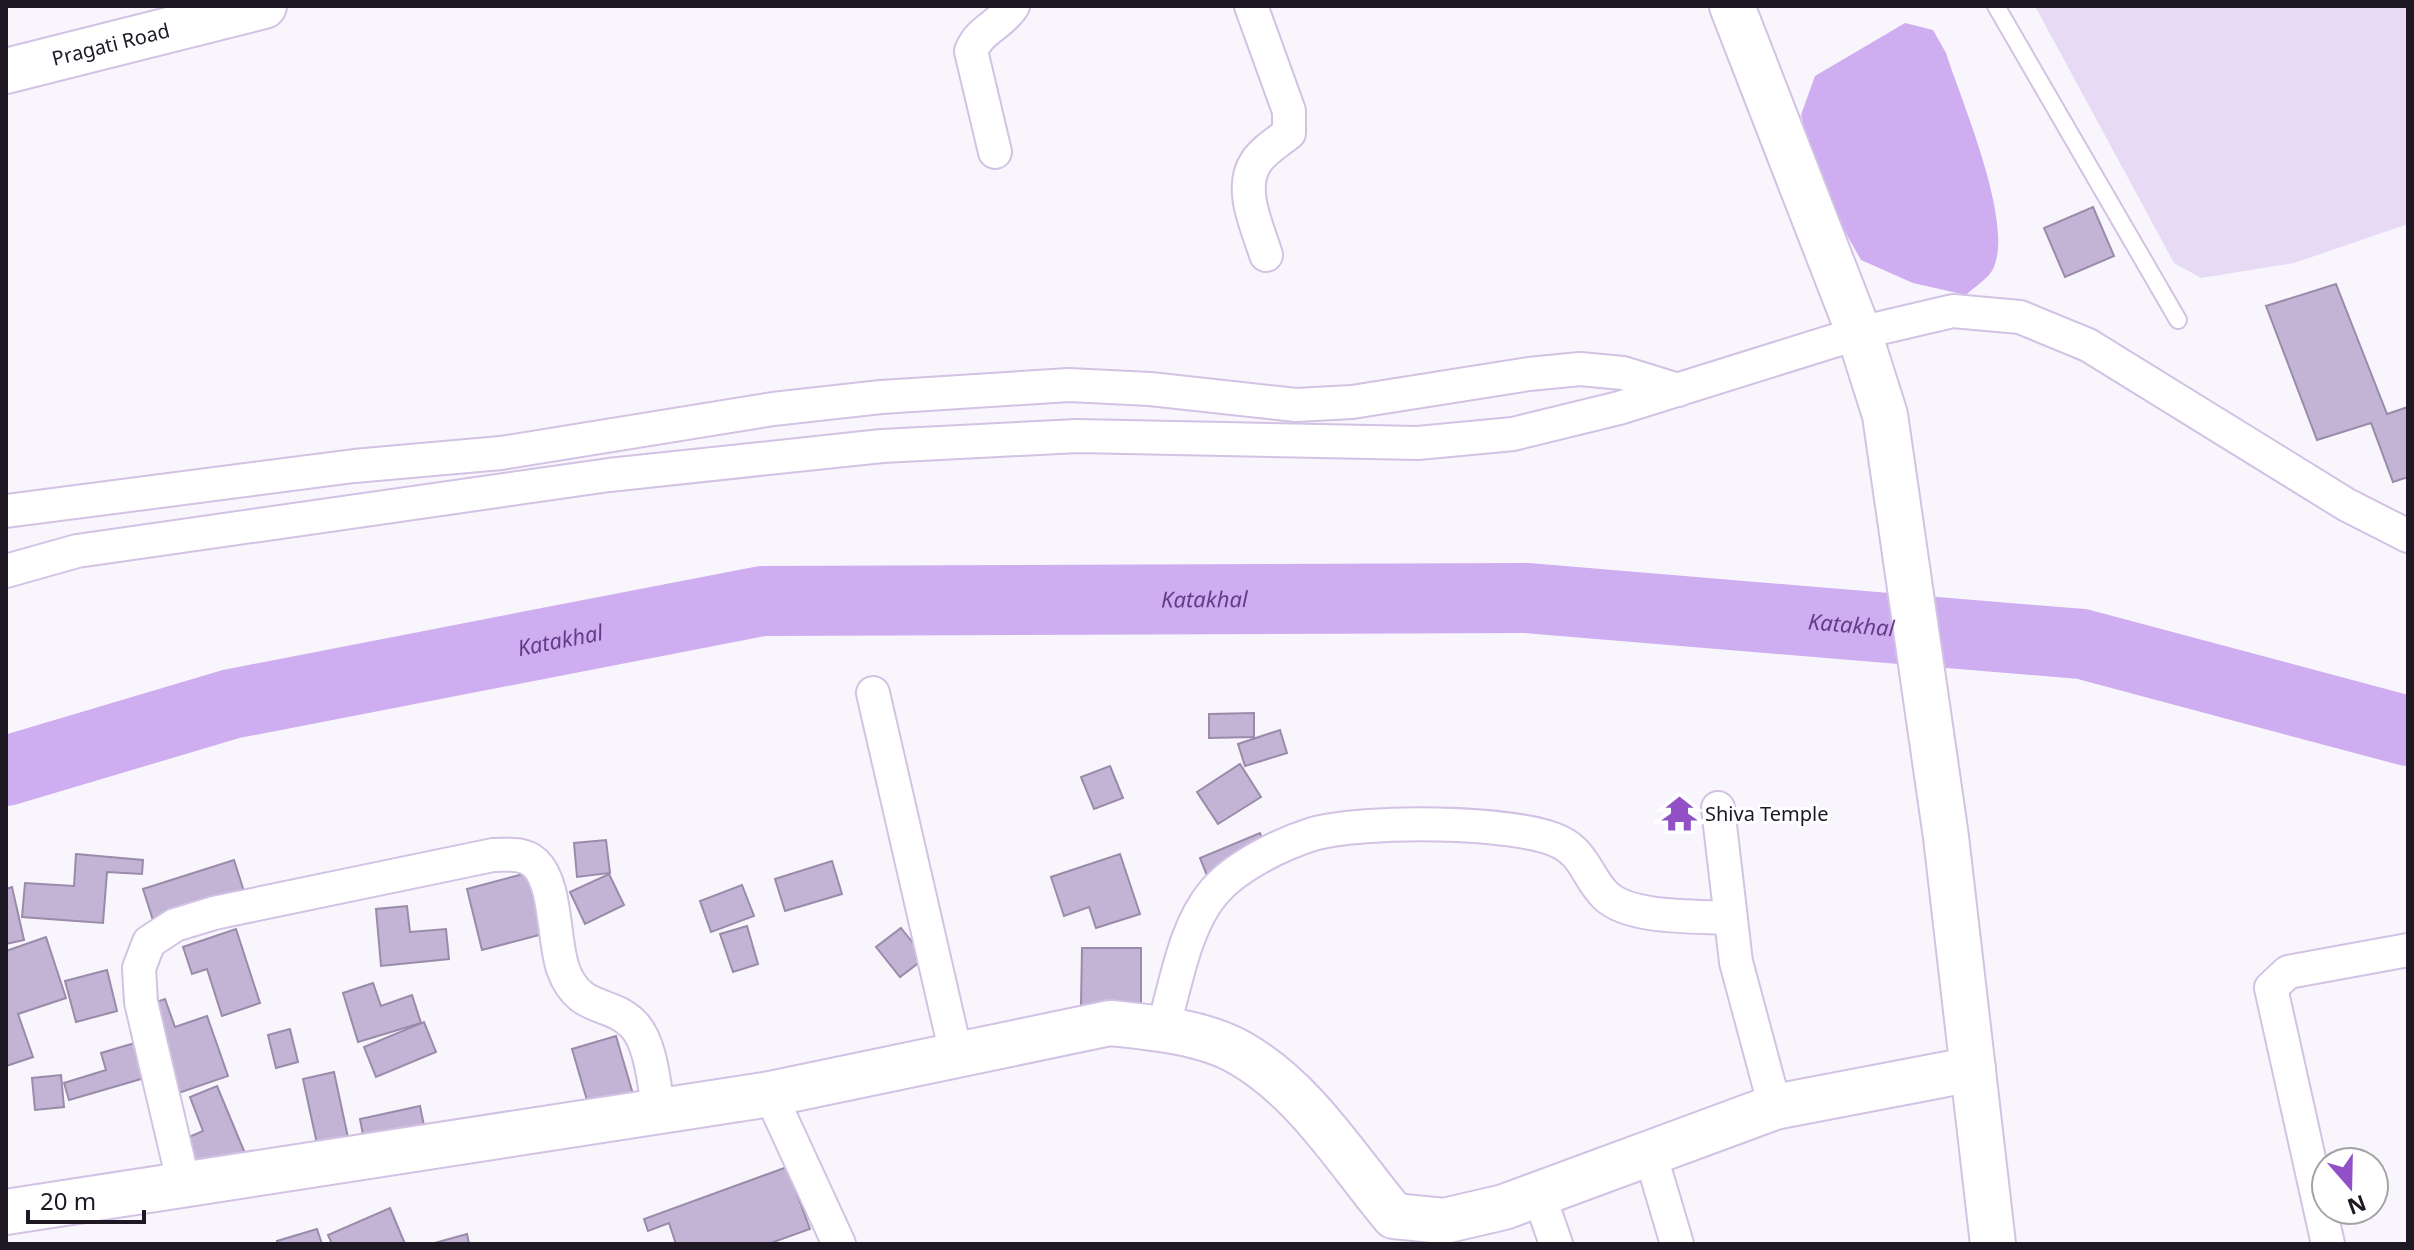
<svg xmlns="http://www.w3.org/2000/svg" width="2414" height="1250" viewBox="0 0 2414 1250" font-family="'Noto Sans',sans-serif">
	<rect width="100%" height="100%" fill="#f8f5fc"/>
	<polygon fill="#e6daf5" points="2035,6 2408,6 2408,224 2294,263 2201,278 2174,263"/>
	<path fill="#ceadf0" d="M1905,23L1933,30L1946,53C1962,103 2015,224 1993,269C1988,279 1974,287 1966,295L1913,283L1861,260L1822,191L1801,115L1815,76Z"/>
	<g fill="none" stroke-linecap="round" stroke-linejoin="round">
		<path stroke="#ceadf0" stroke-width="70" id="s1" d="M6,771L231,704L762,601L1526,598L2082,644L2408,731"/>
	</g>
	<g fill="#c3b3d4" stroke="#9a8baa" stroke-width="2">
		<polygon points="2093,207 2114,256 2065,277 2044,228"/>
		<polygon points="2336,284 2387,414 2408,407 2408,477 2393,482 2371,423 2317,440 2266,306"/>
		<polygon points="1254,713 1254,737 1209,738 1209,714"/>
		<polygon points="1280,730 1287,753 1245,766 1238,744"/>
		<polygon points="1240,764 1261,797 1218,824 1197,792"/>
		<polygon points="1110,766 1123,798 1094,809 1081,777"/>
		<polygon points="1260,833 1274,868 1214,893 1200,858"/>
		<polygon points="606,840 610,873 577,877 574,843"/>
		<polygon points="76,854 143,860 142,874 107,872 103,923 22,917 25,883 74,886"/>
		<polygon points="1120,854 1140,914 1096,928 1089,907 1064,916 1051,877"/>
		<polygon points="234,860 249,907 158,936 143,889"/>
		<polygon points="832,861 842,894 785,911 775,879"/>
		<polygon points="527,873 543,934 482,950 467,889"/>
		<polygon points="609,874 624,905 585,924 570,892"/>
		<polygon points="742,885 754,916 711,932 700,901"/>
		<polygon points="12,887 24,940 6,944 6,889"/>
		<polygon points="407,906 410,932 446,929 449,959 381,966 376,909"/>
		<polygon points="747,926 758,964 733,972 720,934"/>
		<polygon points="901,928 925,958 900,977 876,947"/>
		<polygon points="236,929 260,1003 222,1016 207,969 192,974 183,947"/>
		<polygon points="46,937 66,998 18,1014 33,1057 6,1066 6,951"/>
		<polygon points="1082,948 1141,948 1141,1006 1081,1006"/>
		<polygon points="107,970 117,1011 76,1022 65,981"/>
		<polygon points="373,983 381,1006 412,995 421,1023 358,1042 343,993"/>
		<polygon points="165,999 175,1027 207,1016 228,1076 167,1097 136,1009"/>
		<polygon points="424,1022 436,1052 376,1077 364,1047"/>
		<polygon points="290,1029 298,1062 276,1068 268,1035"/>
		<polygon points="616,1036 635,1101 591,1114 572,1049"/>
		<polygon points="138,1042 148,1077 69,1100 64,1083 106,1070 101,1053"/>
		<polygon points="334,1072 353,1161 322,1167 303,1079"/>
		<polygon points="61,1075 64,1107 35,1110 32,1078"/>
		<polygon points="217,1086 249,1163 191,1187 173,1144 203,1131 190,1097"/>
		<polygon points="420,1106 429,1150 368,1162 360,1119"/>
		<polygon points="787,1167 810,1229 768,1244 676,1244 669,1223 648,1231 644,1219"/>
		<polygon points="390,1208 405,1244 332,1244 328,1235"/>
		<polygon points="317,1229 322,1244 278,1244 277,1241"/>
		<polygon points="467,1234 469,1244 431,1244"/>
	</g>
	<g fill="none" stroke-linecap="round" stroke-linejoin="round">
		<defs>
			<polyline id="lane" points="1996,6 2178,320"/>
			<g id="street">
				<path d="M1251,6L1289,111V133C1279,141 1263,151 1256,162C1238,189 1258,228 1266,255"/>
				<path d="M995,152L971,51C980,29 1001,25 1013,6"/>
				<polyline points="6,511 354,466 501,453 773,409 881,397 1069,385 1150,389 1296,405 1352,402 1529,374 1580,369 1623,373 1678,390"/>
				<polyline points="6,571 77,551 609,475 882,446 1077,436 1418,443 1513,434 1619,408 1859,333 1953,311 2020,317 2088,345 2347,505 2408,536"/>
				<polyline points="873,693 956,1054"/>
				<polyline points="1718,808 1736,962 1775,1107"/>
				<path d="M1163,1028C1176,985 1184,927 1214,892C1236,866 1281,844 1313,834C1362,820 1514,820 1560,842C1585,854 1588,879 1606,896C1630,919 1697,916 1730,918"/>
				<polyline points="770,1094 839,1244"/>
				<polyline points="1650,1153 1677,1244"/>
				<path d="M184,1185L141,1002L139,968L149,942L175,925L214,913L493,855C507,855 523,852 535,863C557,884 553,940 563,969C579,1013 609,1000 633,1024C652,1043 654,1087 659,1112"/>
				<polyline points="1539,1195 1556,1244"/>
				<polyline points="2328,1244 2271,988 2288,972 2408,950"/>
			</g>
			<g id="secondary">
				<polyline points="1732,6 1859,333 1885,415 1946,837 1993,1244"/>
				<path id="s2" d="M6,71L264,6"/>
				<path d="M6,1212L770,1094L1110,1023C1150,1027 1204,1032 1240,1053C1305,1090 1347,1160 1394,1216L1444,1221L1504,1207L1775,1107L1973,1069"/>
			</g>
		</defs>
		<use href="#lane" stroke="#d2c2e4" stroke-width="20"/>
		<use href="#street" stroke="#d2c2e4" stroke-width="36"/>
		<use href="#secondary" stroke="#d2c2e4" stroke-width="48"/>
		<use href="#lane" stroke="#fff" stroke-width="16"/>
		<use href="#street" stroke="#fff" stroke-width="32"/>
		<use href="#secondary" stroke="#fff" stroke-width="44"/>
	</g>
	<defs>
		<symbol id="temple-bare" viewBox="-9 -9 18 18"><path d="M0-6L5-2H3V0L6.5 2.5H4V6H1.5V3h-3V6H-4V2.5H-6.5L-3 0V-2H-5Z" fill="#9150c6" stroke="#fff" stroke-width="2.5" paint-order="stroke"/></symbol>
	</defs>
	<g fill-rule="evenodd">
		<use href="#temple-bare" x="1654" y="788" width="51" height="51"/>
	</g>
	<g text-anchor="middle" stroke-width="6" stroke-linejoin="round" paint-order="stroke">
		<g font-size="20" fill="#1d1824" stroke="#fff">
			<text dy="7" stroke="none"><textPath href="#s2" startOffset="108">Pragati Road</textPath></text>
		</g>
		<g font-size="20" fill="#1d1824" stroke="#fff" text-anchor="start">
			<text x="1705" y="821">Shiva Temple</text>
		</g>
		<g font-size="22" font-style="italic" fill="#653b89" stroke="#fff">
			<text dy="8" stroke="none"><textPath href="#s1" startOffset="1218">Katakhal</textPath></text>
			<text dy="8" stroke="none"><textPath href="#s1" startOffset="1866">Katakhal</textPath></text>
			<text dy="8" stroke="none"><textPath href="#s1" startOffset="570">Katakhal</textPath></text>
		</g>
	</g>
	<rect width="2414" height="1250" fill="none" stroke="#1d1824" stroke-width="16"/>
	<g transform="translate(2350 1186) rotate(160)"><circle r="38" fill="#ffffff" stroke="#a5a3a7" stroke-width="2"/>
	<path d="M0-6L14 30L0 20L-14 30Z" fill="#9150c6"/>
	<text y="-12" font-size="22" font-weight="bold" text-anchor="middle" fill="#1d1824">N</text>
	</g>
	<path d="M28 1210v12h116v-12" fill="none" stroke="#1d1824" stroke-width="4"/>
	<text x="40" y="1210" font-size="24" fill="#1d1824" stroke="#ffffff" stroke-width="6" paint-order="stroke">20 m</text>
</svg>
